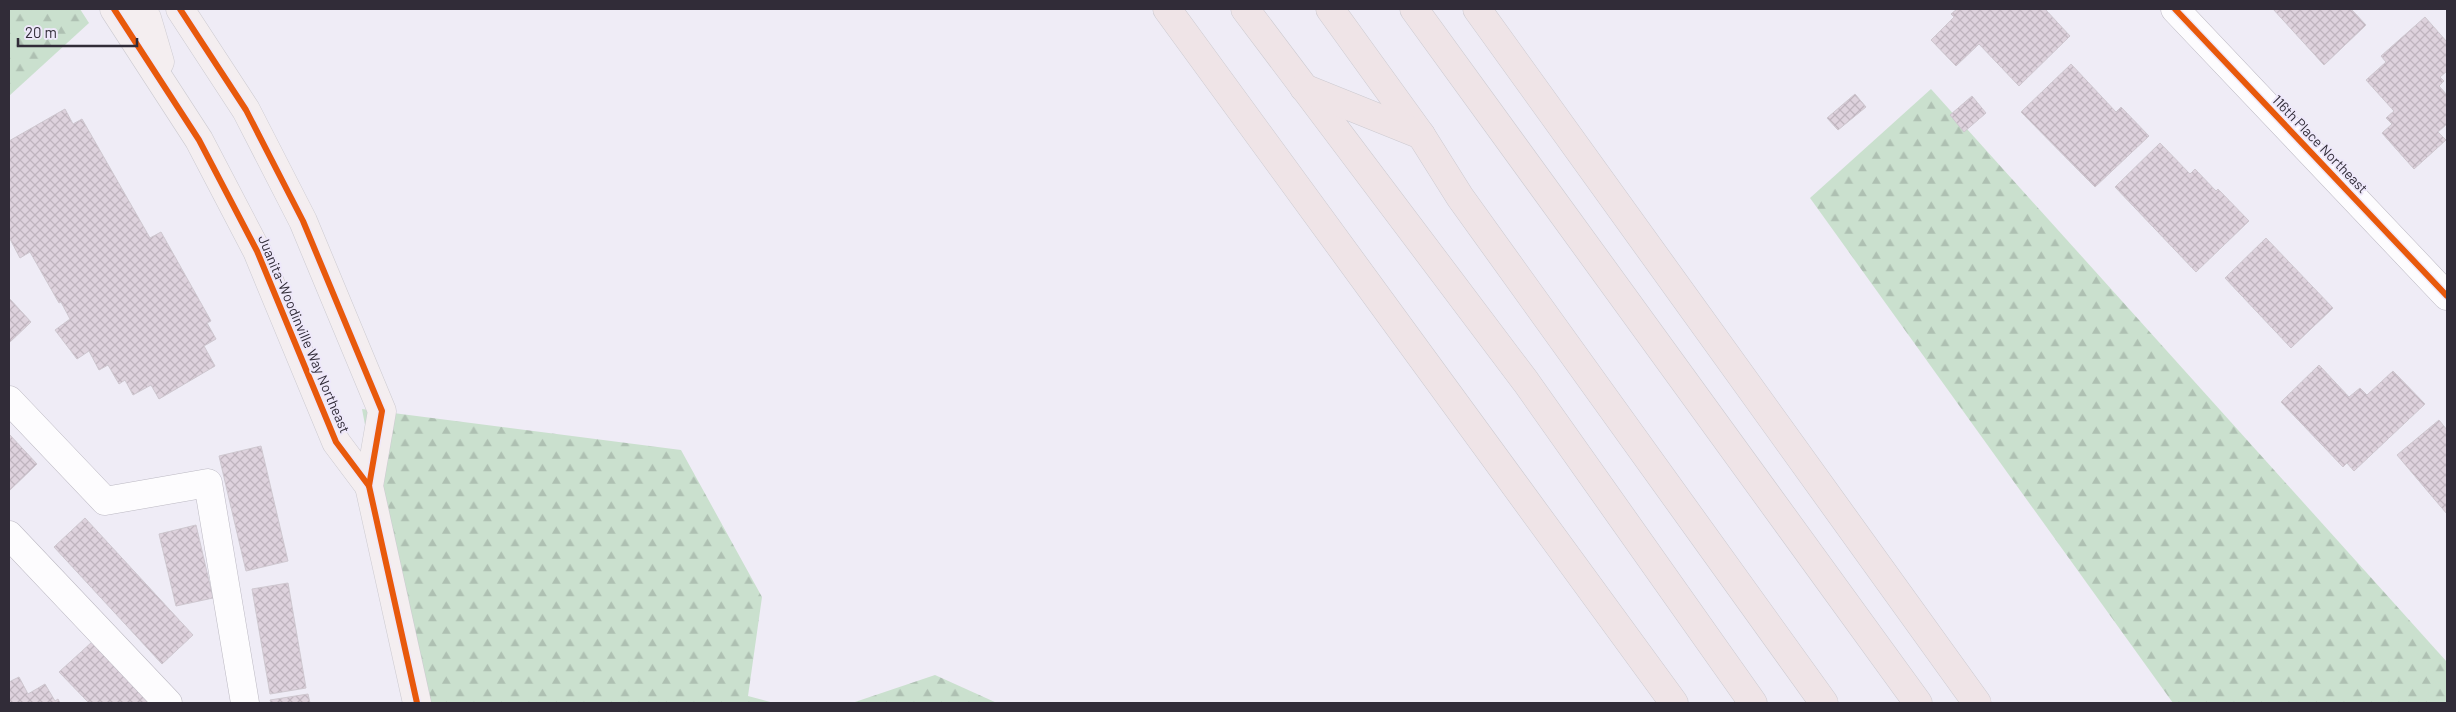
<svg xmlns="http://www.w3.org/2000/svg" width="2456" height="712" viewBox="0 0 2456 712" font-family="Barlow,sans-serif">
	<defs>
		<pattern id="forest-firs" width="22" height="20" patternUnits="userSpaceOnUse" patternTransform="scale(1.25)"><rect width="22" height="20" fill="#cae0ce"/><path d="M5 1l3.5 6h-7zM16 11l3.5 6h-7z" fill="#aec0b2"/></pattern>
		<pattern id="building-cross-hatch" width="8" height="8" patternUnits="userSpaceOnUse" patternTransform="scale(1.25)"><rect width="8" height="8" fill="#ded2dd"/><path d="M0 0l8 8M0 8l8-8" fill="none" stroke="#bfb4be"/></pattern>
	</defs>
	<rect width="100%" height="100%" fill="#efecf6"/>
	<g fill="url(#forest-firs)">
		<polygon points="9,9 80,9 89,23 9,96"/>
		<polygon points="1931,89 2447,662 2447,703 2173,703 1810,198"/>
		<polygon points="362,409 681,450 762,597 748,696 774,703 418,703"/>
		<polygon points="935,675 997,703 852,703"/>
	</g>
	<g fill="url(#building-cross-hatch)" stroke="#cec7cf">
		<polygon points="1957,9 2045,9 2070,36 2019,86 1979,44 1956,66 1931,40 1954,17 1951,14"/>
		<polygon points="2273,9 2351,9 2366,25 2324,65"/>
		<polygon points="2425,17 2447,42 2447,71 2440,77 2444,81 2439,86 2447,95 2447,124 2438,132 2446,140 2414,169 2382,133 2392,124 2386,118 2394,111 2366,80 2386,62 2381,56"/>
		<polygon points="2071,64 2116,112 2121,107 2149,136 2095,187 2021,112"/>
		<polygon points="1855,94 1866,107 1838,130 1827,118"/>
		<polygon points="1972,96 1986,113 1964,132 1950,115"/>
		<polygon points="65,109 73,124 82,119 150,238 161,232 211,321 207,323 216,339 204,346 215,366 159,399 151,385 133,395 125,380 119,384 108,365 99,370 89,351 77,359 55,330 70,319 61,302 59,303 30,252 20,258 10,239 9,240 9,141"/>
		<polygon points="2160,143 2190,174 2195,169 2216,191 2218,189 2249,221 2196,272 2115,187"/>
		<polygon points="2266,238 2333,308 2291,348 2225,278"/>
		<polygon points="9,298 31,322 9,343"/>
		<polygon points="2319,365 2349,397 2360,388 2367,395 2393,371 2425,404 2354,471 2347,463 2343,467 2281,402"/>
		<polygon points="2439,420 2447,430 2447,514 2397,455"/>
		<polygon points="9,434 37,464 9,491"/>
		<polygon points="261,446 288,561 246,571 219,456"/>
		<polygon points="85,518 193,635 162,664 54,547"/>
		<polygon points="196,525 213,598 176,606 159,534"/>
		<polygon points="288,583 306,688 270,694 252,589"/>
		<polygon points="92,642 149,703 89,703 59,672"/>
		<polygon points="19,677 28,694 45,684 55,701 58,699 60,703 9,703 9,682"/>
		<polygon points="308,694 310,703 271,703 270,700"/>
	</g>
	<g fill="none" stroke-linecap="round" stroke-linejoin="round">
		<defs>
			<g id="minor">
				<polyline points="2175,9 2447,296"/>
				<polyline points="9,400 105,501 208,483 245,703"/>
				<polyline points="9,535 168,703"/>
			</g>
			<g id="major">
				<polyline points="114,9 199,140 257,251 336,442 369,486"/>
				<polyline points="141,9 147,18 160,62"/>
				<polyline points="180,9 246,110 303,221 382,411 369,486 417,703"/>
			</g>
			<g id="highway">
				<polyline points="1167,9 1674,703"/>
				<polyline points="1245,9 1526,382 1753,703"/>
				<polyline points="1330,9 1421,135 1460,197 1824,703"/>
				<polyline points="1414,9 1918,703"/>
				<polyline points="1477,9 1977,703"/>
				<polyline points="1304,88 1421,135"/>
			</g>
		</defs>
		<use href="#minor" stroke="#bcb9c3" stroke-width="29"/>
		<use href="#major" stroke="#cccad0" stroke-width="29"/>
		<use href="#highway" stroke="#cccad0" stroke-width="29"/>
		<use href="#minor" stroke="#fdfcfe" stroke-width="28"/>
		<use href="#major" stroke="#f4eef0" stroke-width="28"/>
		<use href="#highway" stroke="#efe4e7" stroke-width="28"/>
		<defs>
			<g id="cycleway">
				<polyline points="114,9 199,140 257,251 336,442 369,486"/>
				<polyline points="180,9 246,110 303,221 382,411 369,486 417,703"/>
				<polyline points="2175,9 2447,296"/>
			</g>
		</defs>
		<use href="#cycleway" stroke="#eee8fa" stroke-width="9"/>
		<use href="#cycleway" stroke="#e8590c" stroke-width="6"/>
	</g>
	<g text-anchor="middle" stroke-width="4" stroke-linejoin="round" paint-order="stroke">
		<g font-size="14" fill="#312c38" stroke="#eee8fa">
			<text transform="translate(2320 144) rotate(46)" y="5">116th Place Northeast</text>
			<text transform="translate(304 334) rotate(67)" y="5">Juanita-Woodinville Way Northeast</text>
		</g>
	</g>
	<rect width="2456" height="712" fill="none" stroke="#312c38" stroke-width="20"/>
	<path d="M18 38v8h119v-8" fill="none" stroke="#312c38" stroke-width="2.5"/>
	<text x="25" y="38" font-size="15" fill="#312c38" stroke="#eee8fa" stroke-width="4" paint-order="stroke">20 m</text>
</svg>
